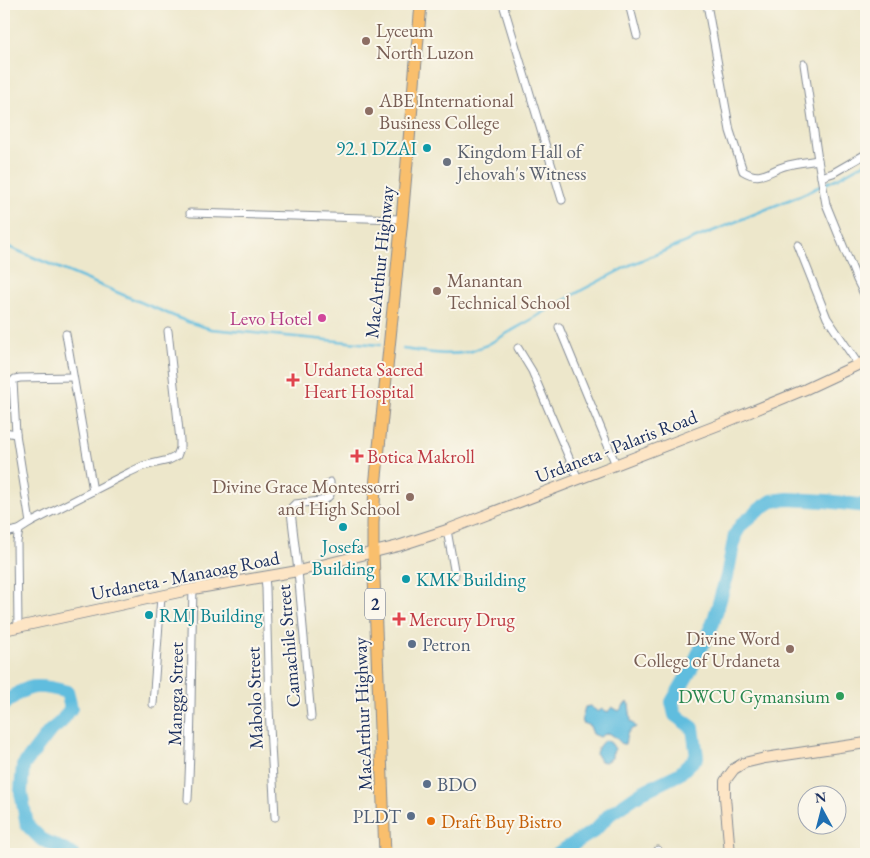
<svg xmlns="http://www.w3.org/2000/svg" width="870" height="858" viewBox="0 0 870 858" font-family="'EB Garamond',serif">
	<rect width="100%" height="100%" fill="#fbf7ec"/>
	<filter id="ink" filterUnits="userSpaceOnUse"><feTurbulence type="fractalNoise" baseFrequency=".02" numOctaves="2"/><feDisplacementMap in="SourceGraphic" scale="10" xChannelSelector="R" yChannelSelector="G"/><feConvolveMatrix kernelMatrix="1 2 1 2 8 2 1 2 1" color-interpolation-filters="sRGB"/></filter>
	<filter id="wash" filterUnits="userSpaceOnUse"><feTurbulence type="fractalNoise" baseFrequency=".0096" numOctaves="4" result="noise"/><feDisplacementMap in="SourceGraphic" scale="20" xChannelSelector="R" yChannelSelector="G"/><feGaussianBlur stdDeviation="1.12" result="paint"/><feColorMatrix in="noise" values="0 0 0 0 0 0 0 0 0 0 0 0 0 0 0 0 0 1.4 0 .05"/><feComposite in="paint" operator="in"/></filter>
	<g filter="url(#wash)">
		<rect width="100%" height="100%" fill="#ede7cb"/>
		<g fill="#61bdde" stroke="#3e769e">
			<path d="M627,702L629,704L631,721L636,727C626,731 627,735 625,744H622L615,737L609,733L603,735L600,737L593,734L590,726L583,723L582,718L585,707L590,706L598,712L602,709L608,712L612,707L619,711Z"/>
			<path d="M606,740L611,743L615,749L612,754V758L605,762L600,761L596,754C597,748 601,742 606,740Z"/>
		</g>
		<g fill="none" stroke-linecap="round" stroke-linejoin="round">
			<g stroke="#61bdde" stroke-width="2.5">
				<polyline points="4,245 188,322 211,329 380,345"/>
				<path d="M403,349C426,352 449,357 472,351C477,349 482,347 487,345L582,290L630,265L801,195L838,178L866,162"/>
			</g>
			<g stroke="#61bdde" stroke-width="14">
				<path d="M4,705C25,683 39,684 67,692L71,708L61,722L49,732L23,766L21,792L27,825L41,839L72,854"/>
				<polyline points="557,854 594,831 610,814 642,792 679,774 697,757 693,728 675,715 672,702 690,671 713,623 727,576 735,535 741,525 760,509 772,501 788,499 826,501 866,506"/>
			</g>
		</g>
	</g>
	<g filter="url(#ink)">
		<g fill="none" stroke-linecap="round" stroke-linejoin="round">
			<defs>
				<g id="street">
					<polyline points="503,4 562,200"/>
					<polyline points="629,4 637,36"/>
					<path d="M707,4L730,131L743,171C761,182 768,171 785,166C795,163 807,162 818,160"/>
					<polyline points="804,64 818,160 826,204 857,280 866,298"/>
					<polyline points="821,177 833,173 866,154"/>
					<polyline points="190,213 402,219"/>
					<polyline points="798,245 827,318 858,364"/>
					<polyline points="559,327 616,465"/>
					<polyline points="66,334 93,491"/>
					<polyline points="518,348 532,371 578,479"/>
					<polyline points="4,432 16,434"/>
					<polyline points="30,523 16,434 13,381 15,379 20,378 73,377"/>
					<polyline points="447,530 455,575"/>
					<polyline points="4,533 19,530 30,523 130,472 143,466 169,460 177,456 180,448 180,440 168,331"/>
					<polyline points="265,577 266,588 269,708 275,817"/>
					<polyline points="18,628 17,542 19,530"/>
					<polyline points="153,704 161,597"/>
					<polyline points="311,717 298,571 291,512 291,508 295,504 320,501 326,499 330,495 330,482"/>
					<path d="M188,799C192,729 191,659 193,589"/>
					<polyline points="658,850 658,854"/>
				</g>
				<g id="secondary">
					<polyline points="4,630 193,589 298,571 398,546 447,530 721,424 806,389 866,361"/>
					<polyline points="730,854 725,797 725,781 734,769 744,763 765,758 866,743"/>
				</g>
				<polyline id="primary" points="385,854 373,552 373,523 375,487 402,219 421,4"/>
			</defs>
			<use href="#street" stroke="#848b94" stroke-width="9"/>
			<use href="#secondary" stroke="#848b94" stroke-width="12"/>
			<use href="#primary" stroke="#848b94" stroke-width="13"/>
			<use href="#street" stroke="#fff" stroke-width="7"/>
			<use href="#secondary" stroke="#fde5c5" stroke-width="10"/>
			<use href="#primary" stroke="#f9bf6d" stroke-width="11"/>
		</g>
	</g>
	<g fill="#8d6e63" stroke="#fbf7ec" stroke-width="2">
		<circle cx="366" cy="41" r="5"/>
		<circle cx="369" cy="111" r="5"/>
		<circle cx="437" cy="291" r="5"/>
		<circle cx="410" cy="497" r="5"/>
		<circle cx="790" cy="649" r="5"/>
	</g>
	<g fill="#0f9aa8" stroke="#fbf7ec" stroke-width="2">
		<circle cx="427" cy="148" r="5"/>
		<circle cx="343" cy="527" r="5"/>
		<circle cx="406" cy="579" r="5"/>
		<circle cx="149" cy="615" r="5"/>
	</g>
	<circle fill="#6b7280" stroke="#fbf7ec" stroke-width="2" cx="447" cy="162" r="5"/>
	<circle fill="#d1479c" stroke="#fbf7ec" stroke-width="2" cx="322" cy="318" r="5"/>
	<g fill="#e0444e" stroke="#fbf7ec" stroke-width="2">
		<path d="M290.5 372.5h5v5h5v5h-5v5h-5v-5h-5v-5h5z"/>
		<path d="M354.5 448.5h5v5h5v5h-5v5h-5v-5h-5v-5h5z"/>
		<path d="M396.5 611.5h5v5h5v5h-5v5h-5v-5h-5v-5h5z"/>
	</g>
	<g fill="#5c6f8a" stroke="#fbf7ec" stroke-width="2">
		<circle cx="412" cy="644" r="5"/>
		<circle cx="427" cy="784" r="5"/>
		<circle cx="411" cy="816" r="5"/>
	</g>
	<circle fill="#2e9e5b" stroke="#fbf7ec" stroke-width="2" cx="840" cy="696" r="5"/>
	<circle fill="#e8710a" stroke="#fbf7ec" stroke-width="2" cx="431" cy="821" r="5"/>
	<g text-anchor="middle" stroke-width="4" stroke-linejoin="round" paint-order="stroke">
		<rect fill="#fbf7ec" stroke="#5e6b89" stroke-width="1" x="365" y="588.5" width="20" height="31" rx="4"/>
		<g font-size="18" font-weight="bold" fill="#1b2f5e">
			<text x="375" y="610">2</text>
		</g>
		<g font-size="19" fill="#785e54" stroke="#fbf7ec" text-anchor="start">
			<text x="376" y="37">Lyceum<tspan x="376" dy="22">North Luzon</tspan></text>
			<text x="379" y="107">ABE International<tspan x="379" dy="22">Business College</tspan></text>
			<text x="447" y="287">Manantan<tspan x="447" dy="22">Technical School</tspan></text>
			<text x="400" y="493" text-anchor="end">Divine Grace Montessorri<tspan x="400" dy="22">and High School</tspan></text>
			<text x="780" y="645" text-anchor="end">Divine Word<tspan x="780" dy="22">College of Urdaneta</tspan></text>
		</g>
		<g font-size="19" fill="#0d838f" stroke="#fbf7ec" text-anchor="start">
			<text x="417" y="155" text-anchor="end">92.1 DZAI</text>
			<text x="343" y="553" text-anchor="middle">Josefa<tspan x="343" dy="22">Building</tspan></text>
			<text x="416" y="586">KMK Building</text>
			<text x="159" y="622">RMJ Building</text>
		</g>
		<g font-size="19" fill="#5b616d" stroke="#fbf7ec" text-anchor="start">
			<text x="457" y="158">Kingdom Hall of<tspan x="457" dy="22">Jehovah's Witness</tspan></text>
		</g>
		<g font-size="19" fill="#1b2f5e" stroke="#fbf7ec">
			<text transform="translate(379 262) rotate(-84)" y="7">MacArthur Highway</text>
			<text transform="translate(616 446) rotate(-21)" y="7">Urdaneta - Palaris Road</text>
			<text transform="translate(185 575) rotate(-11)" y="7">Urdaneta - Manaoag Road</text>
			<text transform="translate(288 646) rotate(-95)" y="7">Camachile Street</text>
			<text transform="translate(175 694) rotate(-89)" y="7">Mangga Street</text>
			<text transform="translate(254 698) rotate(-92)" y="7">Mabolo Street</text>
			<text transform="translate(362 714) rotate(-92)" y="7">MacArthur Highway</text>
		</g>
		<g font-size="19" fill="#b23c85" stroke="#fbf7ec" text-anchor="end">
			<text x="312" y="325">Levo Hotel</text>
		</g>
		<g font-size="19" fill="#be3a42" stroke="#fbf7ec" text-anchor="start">
			<text x="304" y="376">Urdaneta Sacred<tspan x="304" dy="22">Heart Hospital</tspan></text>
			<text x="367" y="463">Botica Makroll</text>
			<text x="409" y="626">Mercury Drug</text>
		</g>
		<g font-size="19" fill="#4e5e75" stroke="#fbf7ec" text-anchor="start">
			<text x="422" y="651">Petron</text>
			<text x="437" y="791">BDO</text>
			<text x="401" y="823" text-anchor="end">PLDT</text>
		</g>
		<g font-size="19" fill="#27864d" stroke="#fbf7ec" text-anchor="end">
			<text x="830" y="703">DWCU Gymansium</text>
		</g>
		<g font-size="19" fill="#c56008" stroke="#fbf7ec" text-anchor="start">
			<text x="441" y="828">Draft Buy Bistro</text>
		</g>
	</g>
	<rect width="870" height="858" fill="none" stroke="#fbf7ec" stroke-width="20"/>
	<g transform="translate(822 810) rotate(353)"><circle r="24" fill="#fbf7ec" stroke="#a1a7b3"/>
	<path d="M0-4L9 19L0 12L-9 19Z" fill="#1f6fb2"/>
	<text y="-8" font-size="14" font-weight="bold" text-anchor="middle" fill="#1b2f5e">N</text>
	</g>
</svg>
